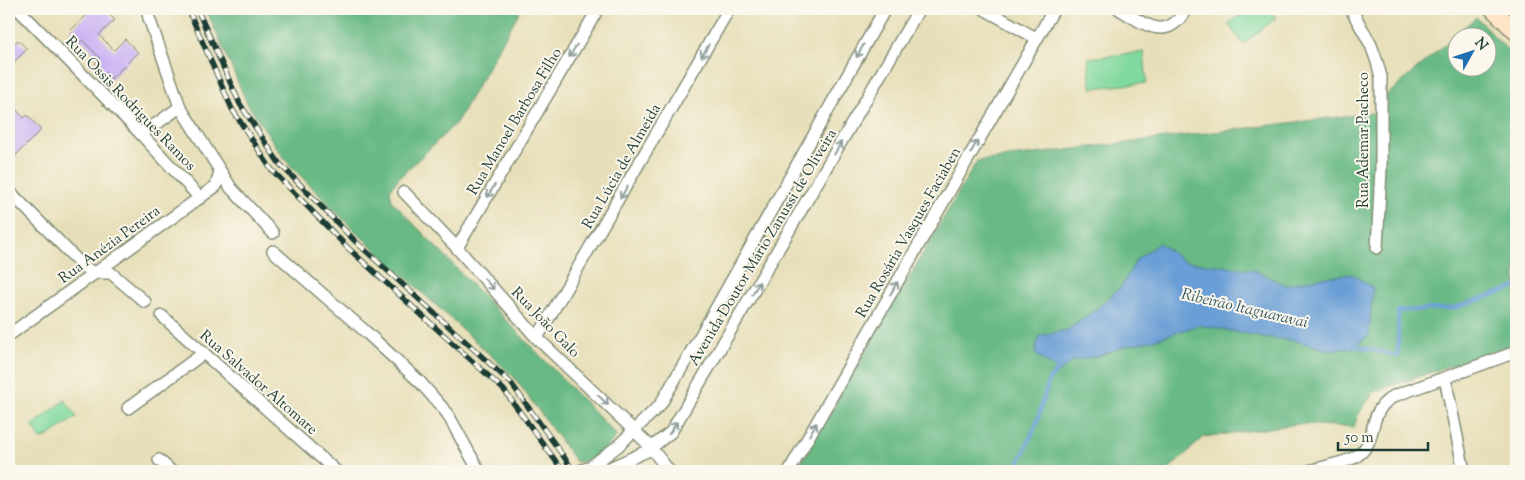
<svg xmlns="http://www.w3.org/2000/svg" width="1525" height="480" viewBox="0 0 1525 480" font-family="'Sorts Mill Goudy',serif">
	<rect width="100%" height="100%" fill="#fbf7ec"/>
	<filter id="ink" filterUnits="userSpaceOnUse"><feTurbulence type="fractalNoise" baseFrequency=".02" numOctaves="2"/><feDisplacementMap in="SourceGraphic" scale="10" xChannelSelector="R" yChannelSelector="G"/><feConvolveMatrix kernelMatrix="1 2 1 2 8 2 1 2 1" color-interpolation-filters="sRGB"/></filter>
	<filter id="wash" filterUnits="userSpaceOnUse"><feTurbulence type="fractalNoise" baseFrequency=".0096" numOctaves="4" result="noise"/><feDisplacementMap in="SourceGraphic" scale="20" xChannelSelector="R" yChannelSelector="G"/><feGaussianBlur stdDeviation="1.12" result="paint"/><feColorMatrix in="noise" values="0 0 0 0 0 0 0 0 0 0 0 0 0 0 0 0 0 1.4 0 .05"/><feComposite in="paint" operator="in"/></filter>
	<g filter="url(#wash)">
		<rect width="100%" height="100%" fill="#e7dfb9"/>
		<g fill="#80d99e" stroke="#508b69">
			<polygon points="1248,9 1269,9 1276,18 1243,44 1228,24"/>
			<polygon points="1144,52 1147,83 1091,88 1088,58"/>
			<polygon points="65,400 77,417 42,440 32,426"/>
		</g>
		<g fill="#68b985" stroke="#447b5c" fill-rule="evenodd">
			<path d="M206,9H521L456,123L399,178L390,190L392,201L617,436C603,451 598,460 576,462L514,377L353,229L286,161L247,103Z"/>
			<path d="M1476,17L1516,59V343L1374,392L1358,415L1354,427L1299,424L1204,437L1167,471H796L977,161L1371,113H1386V96ZM1458,38H1488V68H1458Z"/>
		</g>
		<polygon fill="#699ed6" stroke="#446e85" points="1159,243 1183,261 1254,270 1285,285 1318,278 1352,274 1373,288 1369,335 1354,348 1328,350 1296,341 1264,337 1199,325 1150,341 1125,346 1099,356 1072,361 1060,372 1035,354 1039,336 1068,330 1093,312 1122,286 1137,259"/>
		<g fill="none" stroke-linecap="round" stroke-linejoin="round">
			<g stroke="#699ed6" stroke-width="4">
				<polyline points="1353,345 1398,356 1398,311 1454,308 1516,287"/>
				<polyline points="1017,471 1018,465 1036,425 1049,380 1059,368"/>
			</g>
		</g>
		<g id="blocks">
			<g fill="#cbb3f3">
				<polygon points="93,9 103,9 115,20 99,35 114,50 125,39 138,52 111,79 95,63 100,58 82,40 80,42 70,31"/>
				<polygon points="18,40 27,49 9,67 9,49"/>
				<polygon points="9,102 24,118 27,115 41,130 9,162"/>
			</g>
		</g>
	</g>
	<g filter="url(#ink)">
		<use href="#blocks" fill-opacity="0" stroke="#838e76" stroke-width="1"/>
		<g fill="none" stroke-linecap="round" stroke-linejoin="round">
			<defs>
				<g id="street">
					<polyline points="18,9 140,133 200,198"/>
					<polyline points="147,9 149,18 180,107 231,188 273,233"/>
					<polyline points="984,9 1036,38"/>
					<path d="M1119,9C1144,24 1167,43 1186,9"/>
					<polyline points="1351,9 1371,45 1377,62 1381,77 1381,169 1377,248"/>
					<polyline points="140,133 149,129 180,107"/>
					<polyline points="9,191 84,267 94,273 111,273 145,302"/>
					<polyline points="404,192 457,248 537,338 648,444 669,471"/>
					<polyline points="457,248 598,9"/>
					<polyline points="273,251 366,332 420,382 447,413 479,471"/>
					<polyline points="162,316 336,471"/>
					<polyline points="9,335 216,186 220,172"/>
					<polyline points="537,338 729,9"/>
					<polyline points="1445,378 1464,471"/>
					<polyline points="128,408 204,353"/>
					<polyline points="159,460 171,471"/>
					<polyline points="580,471 590,467 618,446 660,405 702,333 885,9"/>
					<polyline points="603,471 647,451 671,432 919,9"/>
					<polyline points="789,471 1054,9"/>
					<path d="M1309,471C1322,467 1341,464 1353,458C1377,446 1368,423 1382,406C1385,402 1390,399 1394,396L1516,352"/>
				</g>
				<polyline id="secondary" points="1493,9 1516,32"/>
			</defs>
			<use href="#street" stroke="#838e76" stroke-width="14"/>
			<use href="#secondary" stroke="#838e76" stroke-width="19"/>
			<use href="#street" stroke="#fff" stroke-width="11"/>
			<use href="#secondary" stroke="#ffe4c6" stroke-width="16"/>
			<defs>
				<g id="rail">
					<polyline points="188,9 232,109 271,169 348,248 504,390 563,471"/>
					<polyline points="197,9 240,104 279,163 355,241 511,383 574,471"/>
				</g>
			</defs>
			<use href="#rail" stroke="#1f3d34" stroke-width="5.5"/>
			<use href="#rail" stroke="#fbf7ec" stroke-width="4" stroke-dasharray="11" stroke-linecap="butt"/>
		</g>
		<defs><path id="oneway-shaft" d="M-6 0H5M1.5-3L5.5 0L1.5 3" fill="none" stroke-width="1.6" stroke-linecap="round" stroke-linejoin="round" transform="scale(1.25)"/></defs>
		<g stroke="#8f9e9a">
			<use href="#oneway-shaft" transform="translate(573 51) rotate(121)"/>
			<use href="#oneway-shaft" transform="translate(705 51) rotate(120)"/>
			<use href="#oneway-shaft" transform="translate(860 51) rotate(119)"/>
			<use href="#oneway-shaft" transform="translate(974 147) rotate(-60)"/>
			<use href="#oneway-shaft" transform="translate(838 148) rotate(-60)"/>
			<use href="#oneway-shaft" transform="translate(491 191) rotate(121)"/>
			<use href="#oneway-shaft" transform="translate(624 192) rotate(120)"/>
			<use href="#oneway-shaft" transform="translate(489 284) rotate(48)"/>
			<use href="#oneway-shaft" transform="translate(756 288) rotate(-60)"/>
			<use href="#oneway-shaft" transform="translate(894 288) rotate(-60)"/>
			<use href="#oneway-shaft" transform="translate(603 400) rotate(43)"/>
			<use href="#oneway-shaft" transform="translate(673 428) rotate(-56)"/>
			<use href="#oneway-shaft" transform="translate(813 429) rotate(-60)"/>
		</g>
	</g>
	<g text-anchor="middle" stroke-width="4" stroke-linejoin="round" paint-order="stroke">
		<g font-size="15" fill="#1f3d34" stroke="#fbf7ec">
			<text transform="translate(131 103) rotate(46)" y="5">Rua Ossis Rodrigues Ramos</text>
			<text transform="translate(514 121) rotate(-59)" y="5">Rua Manoel Barbosa Filho</text>
			<text transform="translate(1363 140) rotate(-90)" y="5">Rua Ademar Pacheco</text>
			<text transform="translate(621 166) rotate(-60)" y="5">Rua Lúcia de Almeida</text>
			<text transform="translate(908 232) rotate(-60)" y="5">Rua Rosária Vasques Faciaben</text>
			<text transform="translate(109 244) rotate(-36)" y="5">Rua Anézia Pereira</text>
			<text transform="translate(762 247) rotate(-59)" y="5">Avenida Doutor Mário Zanussi de Oliveira</text>
			<text transform="translate(546 322) rotate(46)" y="5">Rua João Galo</text>
			<text transform="translate(259 382) rotate(41)" y="5">Rua Salvador Altomare</text>
		</g>
		<g font-size="16" font-style="italic" fill="#355a65" stroke="#fbf7ec">
			<text transform="translate(1245 307) rotate(13)" y="6">Ribeirão Itaguaravai</text>
		</g>
	</g>
	<rect width="1525" height="480" fill="none" stroke="#fbf7ec" stroke-width="30"/>
	<g transform="translate(1472 52) rotate(50)"><circle r="24" fill="#fbf7ec" stroke="#a3ada2"/>
	<path d="M0-4L9 19L0 12L-9 19Z" fill="#1f6fb2"/>
	<text y="-8" font-size="14" font-weight="bold" text-anchor="middle" fill="#1f3d34">N</text>
	</g>
	<path d="M1338 442v8h90v-8" fill="none" stroke="#1f3d34" stroke-width="2.5"/>
	<text x="1345" y="442" font-size="15" fill="#1f3d34" stroke="#fbf7ec" stroke-width="4" paint-order="stroke">50 m</text>
</svg>
